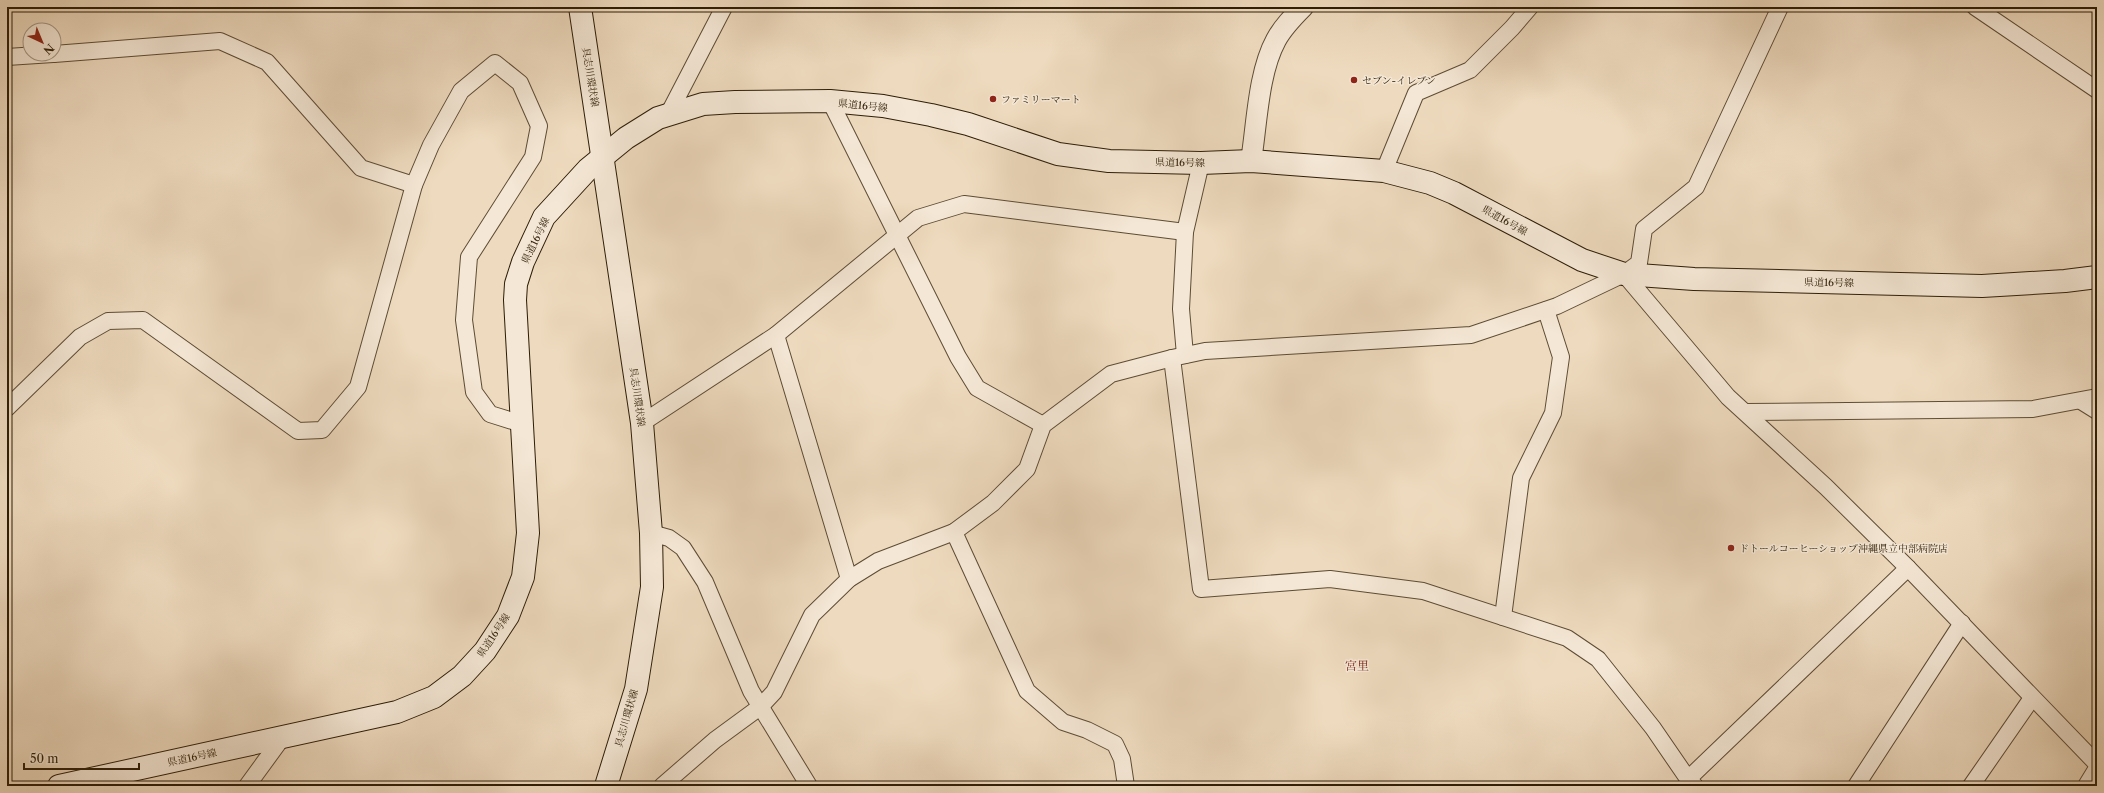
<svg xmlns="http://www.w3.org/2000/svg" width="2104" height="793" viewBox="0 0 2104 793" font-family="'Libre Caslon Text','Noto Serif JP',serif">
	<rect width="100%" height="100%" fill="#eedabe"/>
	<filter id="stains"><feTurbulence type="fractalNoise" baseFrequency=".005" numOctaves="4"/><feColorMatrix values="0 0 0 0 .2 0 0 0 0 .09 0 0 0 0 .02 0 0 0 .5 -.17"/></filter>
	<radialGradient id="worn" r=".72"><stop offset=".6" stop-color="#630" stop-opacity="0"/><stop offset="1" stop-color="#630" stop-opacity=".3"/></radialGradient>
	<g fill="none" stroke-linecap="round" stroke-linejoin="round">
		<defs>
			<g id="minor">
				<polyline points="1975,7 2097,90"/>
				<polyline points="54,54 220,41 267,62 361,168 414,185"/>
				<polyline points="7,57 53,54"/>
				<polyline points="830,101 958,357 977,388 1043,425"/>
				<polyline points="669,113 724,7"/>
				<polyline points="1384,171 1416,93 1470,70 1512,28 1530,7"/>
				<polyline points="1624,274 1728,397 1826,487 1908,568 2097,764"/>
				<polyline points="776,335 849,579"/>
				<polyline points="1185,355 1181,309 1185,232 1201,163"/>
				<polyline points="1172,358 1201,589 1330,579 1423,591 1567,638 1598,659 1653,728 1688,779 1695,786"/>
				<polyline points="2081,401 2097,411"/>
				<polyline points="7,408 80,337 108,321 143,320 298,431 322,430 358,387 414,185 431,145 461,91 495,63 520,83 539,126 533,157 469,257 464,320 474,392 490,414 522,424"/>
				<polyline points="1746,412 2033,409 2097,397"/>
				<polyline points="642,423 776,335 918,218 964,204 1185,232"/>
				<polyline points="954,532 1027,691 1063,722 1087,730 1115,744 1122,759 1126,786"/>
				<polyline points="651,533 669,538 683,548 705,582 751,691 809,786"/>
				<polyline points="1503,617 1521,478 1553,413 1561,357 1546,310"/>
				<polyline points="1688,779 1908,568"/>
				<polyline points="247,786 282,738"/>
				<polyline points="662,786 715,740 760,707 774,692 812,615 849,579 878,561 954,532 993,503 1027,469 1043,425 1111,374 1172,358 1205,351 1471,335 1557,306 1624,274 1639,263 1644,229 1696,187 1780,7"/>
				<polyline points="1856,786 1962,623"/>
				<polyline points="1971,786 2032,698"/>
				<polyline points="2086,786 2097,768"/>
			</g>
			<path id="tertiary" d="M1251,161C1257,124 1258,73 1276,40C1283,27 1293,17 1303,7"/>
			<g id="secondary">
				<polyline points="580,7 642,423 651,533 652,587 636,689 606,786"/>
				<polyline points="59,786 397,712 434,697 462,676 485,651 508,616 523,577 528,533 515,300 516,284 523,262 544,217 588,169 626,138 658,118 703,104 735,102 830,101 883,106 931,115 968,124 1058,154 1109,161 1201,163 1251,161 1384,171 1430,183 1454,193 1582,260 1624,274 1694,279 1982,286 2065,281 2097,277"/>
			</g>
		</defs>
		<use href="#minor" stroke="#5d4c35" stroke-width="18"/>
		<use href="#tertiary" stroke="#5d4c35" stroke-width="22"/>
		<use href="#secondary" stroke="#2d1d07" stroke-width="24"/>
		<use href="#minor" stroke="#f4e7d5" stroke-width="16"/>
		<use href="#tertiary" stroke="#f4e7d5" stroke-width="20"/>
		<use href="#secondary" stroke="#f4e7d5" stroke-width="22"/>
	</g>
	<g fill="#8f2418" stroke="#f4e7d5" stroke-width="1.5">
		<circle cx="1354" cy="80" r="4"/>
		<circle cx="993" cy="99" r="4"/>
		<circle cx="1731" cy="548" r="4"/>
	</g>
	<g text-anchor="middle" stroke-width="3" stroke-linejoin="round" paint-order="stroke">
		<g font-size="10" fill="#2d1d07" stroke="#f4e7d5">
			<text transform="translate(591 77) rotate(81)" y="4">具志川環状線</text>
			<text transform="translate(863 105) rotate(6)" y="4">県道16号線</text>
			<text transform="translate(1180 162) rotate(1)" y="4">県道16号線</text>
			<text transform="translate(1505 220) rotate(29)" y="4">県道16号線</text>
			<text transform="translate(535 240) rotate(-64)" y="4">県道16号線</text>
			<text transform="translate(1829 282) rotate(1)" y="4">県道16号線</text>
			<text transform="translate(638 397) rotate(82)" y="4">具志川環状線</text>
			<text transform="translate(493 635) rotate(-56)" y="4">県道16号線</text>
			<text transform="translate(626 718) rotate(-74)" y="4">具志川環状線</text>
			<text transform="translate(192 757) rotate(-12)" y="4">県道16号線</text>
		</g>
		<g font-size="10" fill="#2d1d07" stroke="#f4e7d5" text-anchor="start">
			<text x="1362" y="84">セブン-イレブン</text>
			<text x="1001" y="103">ファミリーマート</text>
			<text x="1739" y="552">ドトールコーヒーショップ沖縄県立中部病院店</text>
		</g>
		<g font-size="12" fill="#7a1f14" stroke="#f4e7d5">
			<text x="1357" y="670">宮里</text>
		</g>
	</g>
	<rect width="2104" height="793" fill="none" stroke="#eedabe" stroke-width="24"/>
	<rect x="8" y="8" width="2088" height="777" fill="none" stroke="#2d1d07" stroke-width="2"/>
	<rect x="12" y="12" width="2080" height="769" fill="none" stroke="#2d1d07"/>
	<g transform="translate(42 42) rotate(136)"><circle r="19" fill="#f4e7d5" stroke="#a49683"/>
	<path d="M0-3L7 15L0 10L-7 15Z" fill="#8f2418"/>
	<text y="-6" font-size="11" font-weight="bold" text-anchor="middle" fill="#2d1d07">N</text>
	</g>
	<path d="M24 763v6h115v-6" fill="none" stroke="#2d1d07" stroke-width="2"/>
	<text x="30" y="763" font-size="12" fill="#2d1d07" stroke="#f4e7d5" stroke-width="3" paint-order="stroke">50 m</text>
	<rect width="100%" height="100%" filter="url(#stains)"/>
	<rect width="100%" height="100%" fill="url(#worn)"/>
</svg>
